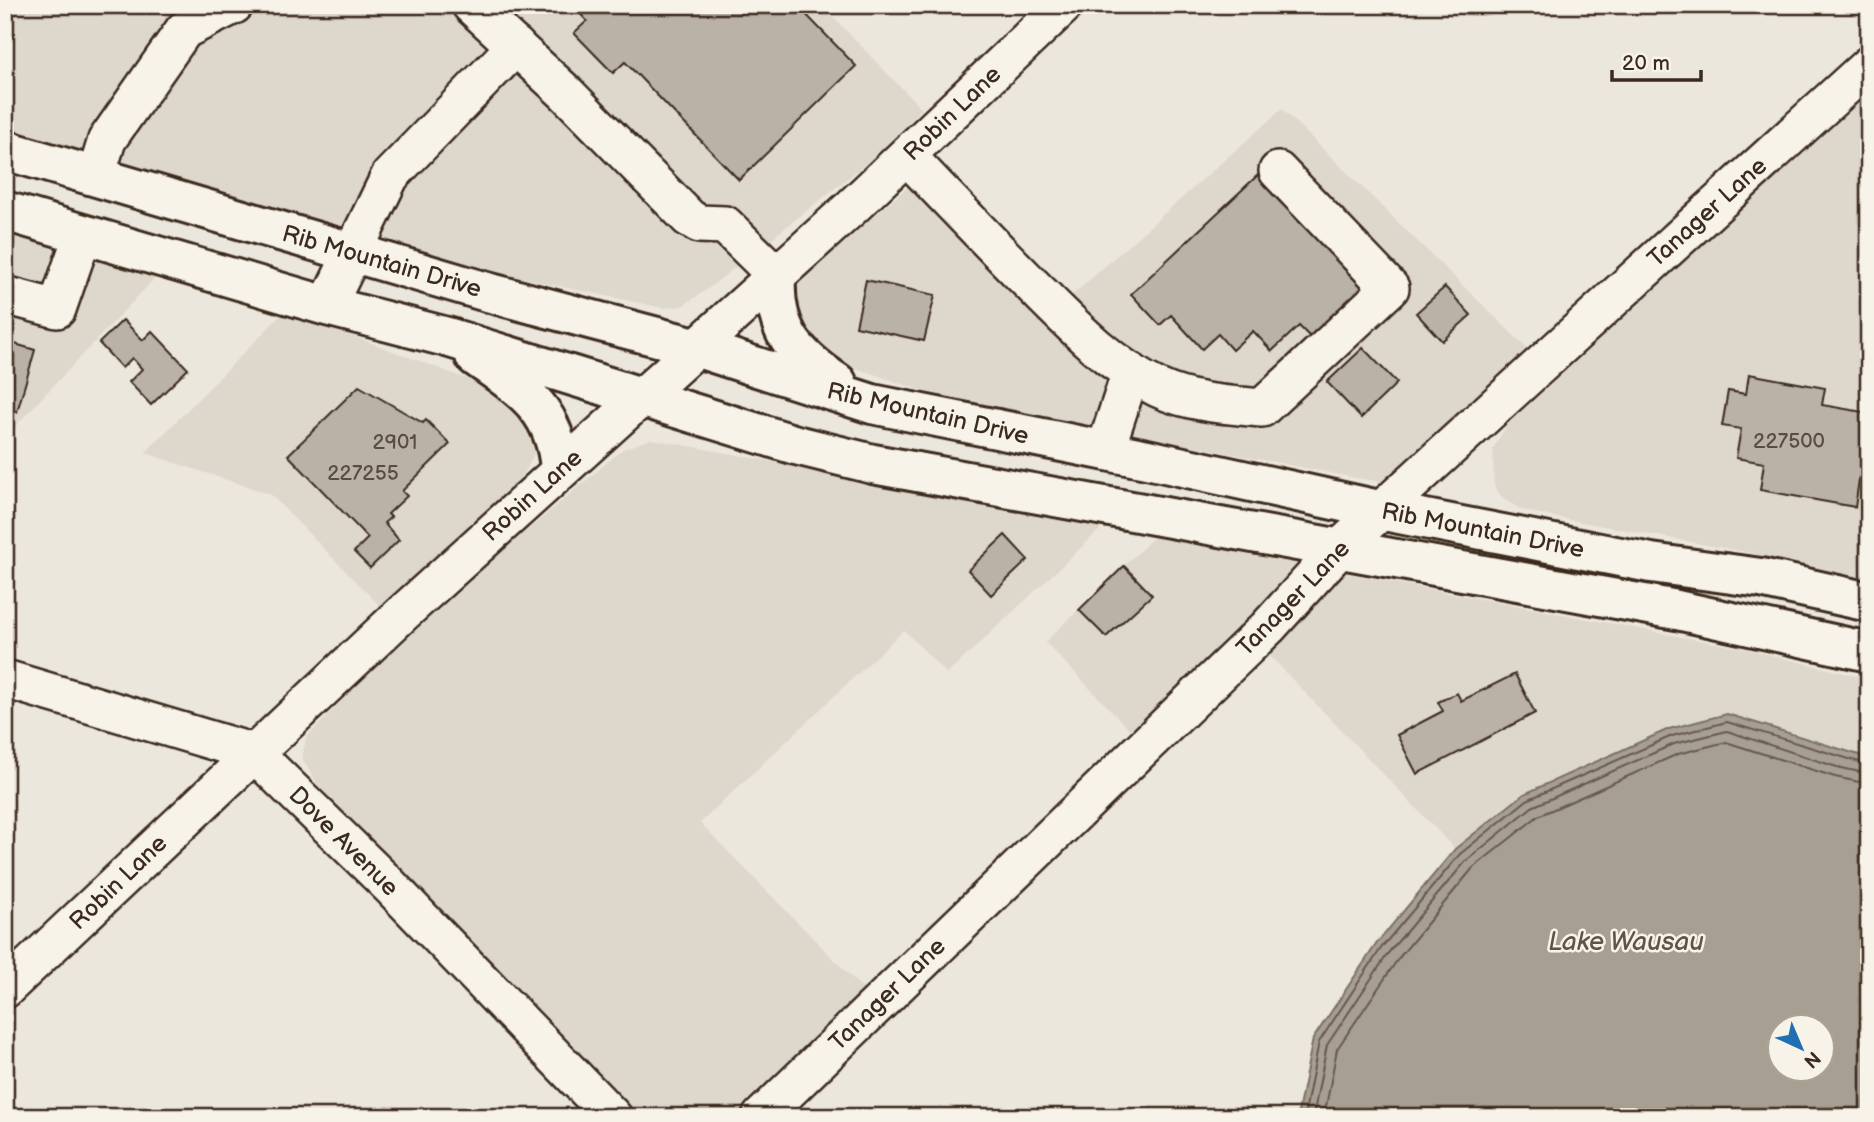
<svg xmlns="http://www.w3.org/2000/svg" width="1874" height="1122" viewBox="0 0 1874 1122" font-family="'Balsamiq Sans',sans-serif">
	<rect width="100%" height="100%" fill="#ece7dc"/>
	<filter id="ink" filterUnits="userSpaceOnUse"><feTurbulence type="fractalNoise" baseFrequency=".0143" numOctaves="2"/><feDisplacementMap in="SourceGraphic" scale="14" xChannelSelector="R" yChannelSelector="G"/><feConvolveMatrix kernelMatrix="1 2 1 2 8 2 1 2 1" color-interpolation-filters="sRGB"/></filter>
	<g filter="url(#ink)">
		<g fill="#ddd7cc">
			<polygon points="5,5 821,5 922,109 873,158 708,289 682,306 663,308 458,265 5,131"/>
			<polygon points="1869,93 1869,579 1740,551 1553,517 1522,510 1502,498 1494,486 1493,449 1507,425"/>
			<polygon points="1282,109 1534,355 1397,480 1383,482 1355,478 935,395 832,360 797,324 795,291 799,282 935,163 1069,298"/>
			<polygon points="5,231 156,277 5,437"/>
			<polygon points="282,314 361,339 486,386 526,412 535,442 534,454 524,474 383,609 270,494 145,453"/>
			<polygon points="651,439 1106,524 947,674 904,630 700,823 866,992 739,1117 640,1117 317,784 302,758 306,738 363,679 496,557 623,449"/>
			<polygon points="1154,537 1746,649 1869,679 1869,758 1842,752 1669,729 1524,794 1455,849 1245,630 1134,734 1045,642"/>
		</g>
		<path fill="#a89f93" stroke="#7c7064" stroke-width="2" fill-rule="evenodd" d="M1727,714L1869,758V1117H1297L1313,1039L1377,943L1455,849L1524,794L1669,729ZM1780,1028H1822V1070H1780Z"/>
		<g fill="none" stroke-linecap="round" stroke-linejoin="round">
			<g stroke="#67594d" stroke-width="2">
				<polyline points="1304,1117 1319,1042 1382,947 1460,854 1527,800 1672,736 1727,722 1869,765"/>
				<polyline points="1313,1117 1327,1045 1389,952 1466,861 1532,807 1674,744 1727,731 1837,767 1869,774"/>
				<polyline points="1324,1117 1337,1049 1398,959 1473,868 1538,816 1678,754 1726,742 1835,777 1869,784"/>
			</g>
		</g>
		<g fill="#bab2a7" stroke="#3b2a1e" stroke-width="2">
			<polygon points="572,5 797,5 856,66 739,180 625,62 613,73 574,33 587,21"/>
			<polygon points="1258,175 1364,287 1310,337 1299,326 1272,351 1253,331 1232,350 1218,334 1202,349 1171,315 1160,325 1131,294"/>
			<polygon points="866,280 935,295 924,341 856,326"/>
			<polygon points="1445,287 1471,315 1442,341 1416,313"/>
			<polygon points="123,320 143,340 152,331 188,369 151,405 129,382 142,369 132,358 122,368 99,343"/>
			<polygon points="5,341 35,350 17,412 5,408"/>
			<polygon points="1363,348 1397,383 1361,418 1327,382"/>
			<polygon points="1749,374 1825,388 1822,405 1869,413 1855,507 1760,490 1764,463 1736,458 1741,429 1722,426 1728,391 1746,394"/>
			<polygon points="359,386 423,423 426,420 450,444 402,491 407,496 388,514 391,517 384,523 399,540 370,568 354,552 368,538 288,455"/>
			<polygon points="1005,535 1028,560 991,595 968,570"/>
			<polygon points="1124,566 1152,595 1106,637 1079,610"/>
			<polygon points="1515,674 1535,713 1417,774 1397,735 1443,711 1438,702 1457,693 1461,701"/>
		</g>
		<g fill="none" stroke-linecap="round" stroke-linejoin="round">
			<defs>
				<g id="minor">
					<polyline points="471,5 566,93 689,218 699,224 725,225 776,275"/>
					<path d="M907,156C949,200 991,244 1034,287C1071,324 1110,365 1158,388C1190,403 1227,405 1262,408L1390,288L1278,171"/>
					<polyline points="96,176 107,140 184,30 234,5"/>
					<polyline points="5,295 57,309 83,234"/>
					<polyline points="327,306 390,176 516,46"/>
					<polyline points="1105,451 1131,372"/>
					<polyline points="5,679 254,753 390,886 613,1117"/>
					<polyline points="5,989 402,614 852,207 1064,5"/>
					<polyline points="761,1117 1268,627 1339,549 1869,65"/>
				</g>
				<g id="major">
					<polyline points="5,150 487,292 695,347 872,404 1147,459 1379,510 1651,563 1761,578 1869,602"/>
					<polyline points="5,211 327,306 447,337 796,445 873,464 1677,610 1869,652"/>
					<path d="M776,275C773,330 793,353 837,383"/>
					<path d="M475,356C521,389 555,407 560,469"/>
				</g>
			</defs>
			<use href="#minor" stroke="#3b2a1e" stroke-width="42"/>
			<use href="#major" stroke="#3b2a1e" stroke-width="44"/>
			<use href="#minor" stroke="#f7f3e8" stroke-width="37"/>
			<use href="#major" stroke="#f7f3e8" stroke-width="38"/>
		</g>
	</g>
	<g text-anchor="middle" stroke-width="5" stroke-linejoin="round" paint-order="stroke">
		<g font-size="21" fill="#5b4c40">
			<text x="1789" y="448">227500</text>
			<text x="395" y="449">2901</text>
			<text x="363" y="480">227255</text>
		</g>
		<g font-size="24" fill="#3b2a1e" stroke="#f7f3e8">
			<text transform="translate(952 113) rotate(-44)" y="8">Robin Lane</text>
			<text transform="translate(1707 212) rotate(-42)" y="8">Tanager Lane</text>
			<text transform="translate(382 261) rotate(16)" y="8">Rib Mountain Drive</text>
			<text transform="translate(928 413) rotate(13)" y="8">Rib Mountain Drive</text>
			<text transform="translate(532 495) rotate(-42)" y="8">Robin Lane</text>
			<text transform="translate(1483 530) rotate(11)" y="8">Rib Mountain Drive</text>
			<text transform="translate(1293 598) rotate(-46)" y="8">Tanager Lane</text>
			<text transform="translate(344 841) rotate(45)" y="8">Dove Avenue</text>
			<text transform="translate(118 882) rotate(-44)" y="8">Robin Lane</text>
			<text transform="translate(887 994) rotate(-44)" y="8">Tanager Lane</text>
		</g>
		<g font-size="26" font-style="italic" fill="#615347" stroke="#f7f3e8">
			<text x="1626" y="950">Lake Wausau</text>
		</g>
	</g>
	<rect width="1874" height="1122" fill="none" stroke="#f7f3e8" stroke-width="28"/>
	<rect x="14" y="14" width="1846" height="1094" fill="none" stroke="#3b2a1e" stroke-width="2.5" filter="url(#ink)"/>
	<g transform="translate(1801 1048) rotate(136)"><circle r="33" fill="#f7f3e8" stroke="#aca397" stroke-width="2"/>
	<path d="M0-5L12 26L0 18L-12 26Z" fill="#1f6fb2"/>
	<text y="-10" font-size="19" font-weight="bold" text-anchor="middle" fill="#3b2a1e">N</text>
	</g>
	<path d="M1612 70v10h89v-10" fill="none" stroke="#3b2a1e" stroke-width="3.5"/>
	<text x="1622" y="70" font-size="21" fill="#3b2a1e" stroke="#f7f3e8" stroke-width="5" paint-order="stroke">20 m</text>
</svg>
